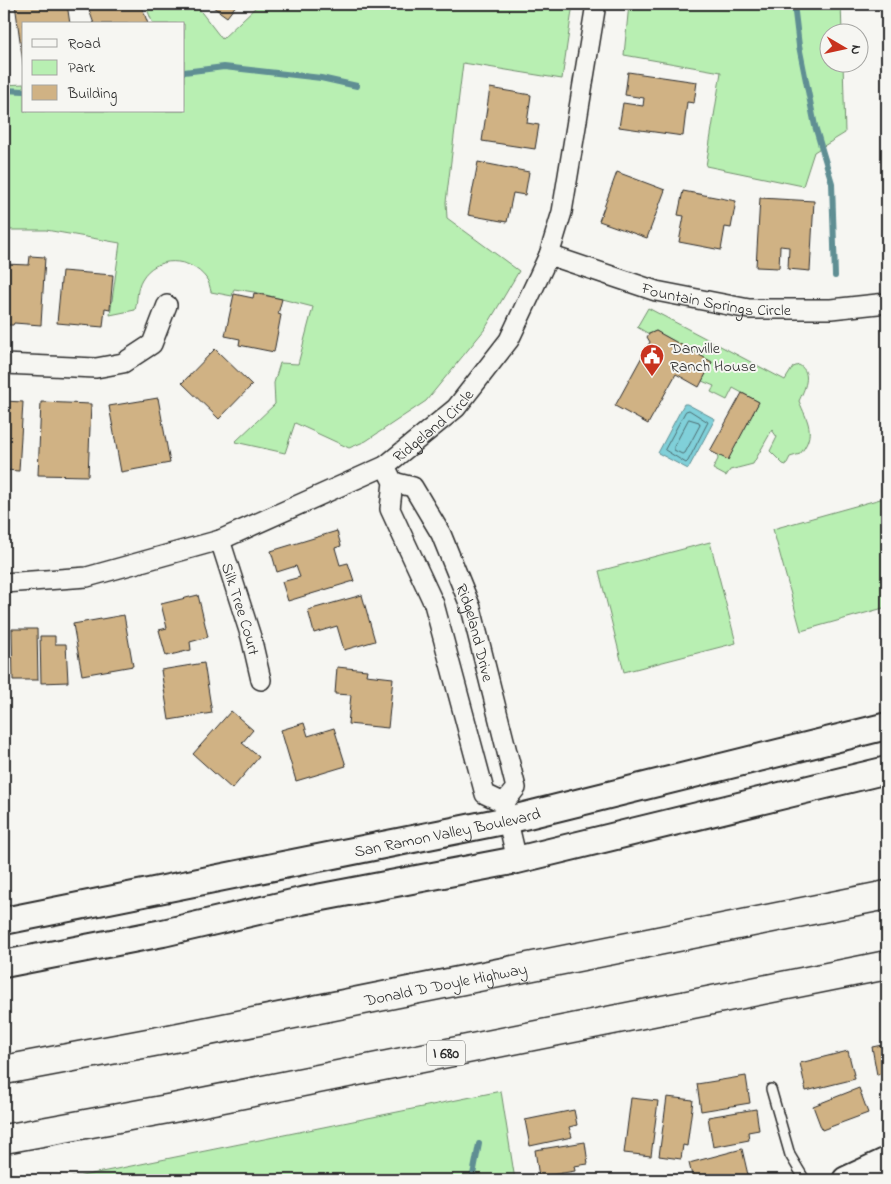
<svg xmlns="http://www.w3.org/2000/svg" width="891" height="1184" viewBox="0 0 891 1184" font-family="'Indie Flower',sans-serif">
	<rect width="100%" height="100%" fill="#f6f6f2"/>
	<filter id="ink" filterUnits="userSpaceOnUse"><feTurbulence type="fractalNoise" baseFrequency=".02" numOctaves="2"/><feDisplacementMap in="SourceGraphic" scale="10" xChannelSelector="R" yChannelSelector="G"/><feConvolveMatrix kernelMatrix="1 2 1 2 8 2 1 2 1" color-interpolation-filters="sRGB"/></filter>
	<g filter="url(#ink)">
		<g fill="#b8efb2" stroke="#728d6e">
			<path d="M145,4H195L222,39L259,4H573L562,79L463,63L446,202L447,218L519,271L485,329L426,401L366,441L349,448L295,423L285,453L235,442L275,404L274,383L280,363L298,364L313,307L254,292L234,289L232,296L211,292C210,287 209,282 206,278C190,257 156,255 142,279C136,289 138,300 135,310L110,315L120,243L46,230H4V85L24,84V111H184V24H153Z"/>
			<polygon points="629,4 841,4 842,32 828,32 828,62 843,63 845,133 814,152 803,186 706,166 721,72 624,55"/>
			<path d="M648,308L785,380L793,367L799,365C813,373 804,390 799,401C807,421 817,433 800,454L790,457L786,465L783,464L770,451L777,437L772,430L753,464L730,470L726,476L713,469L718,459L717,454L728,459L759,402L733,388L727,400L711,392L714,386L702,381L712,362L656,331L649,334L637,327Z"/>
			<polygon points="884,498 887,510 887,607 801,631 773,529"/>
			<polygon points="710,542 736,643 624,672 599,571"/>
			<polygon points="501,1091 515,1180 66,1180 72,1178"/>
		</g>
		<polygon fill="#80d0d9" stroke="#5e8e93" points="684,404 687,404 715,419 688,469 658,453"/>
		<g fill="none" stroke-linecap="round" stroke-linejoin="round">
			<g stroke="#4d6d71" stroke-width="1">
				<polygon points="686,411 689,410 708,422 688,461 686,463 665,450"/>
				<polygon points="689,419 699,422 700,425 685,453 682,454 674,450 674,447"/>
			</g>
			<g stroke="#5e8e93" stroke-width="6">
				<polyline points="794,4 799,46 815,126 832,183 835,276"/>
				<polyline points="184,72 224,67 321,78 357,86"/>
				<polyline points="4,90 24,91"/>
				<polyline points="472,1180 479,1144"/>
			</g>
		</g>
		<g fill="#d0b284" stroke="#2b2b2b">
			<polygon points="15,4 67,4 70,24 24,24 24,70"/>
			<polygon points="87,4 141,4 148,24 94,24"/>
			<polygon points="209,4 237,4 227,17"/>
			<polygon points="628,72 697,82 694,103 687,102 683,136 619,127 623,103 643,106 644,98 625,95"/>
			<polygon points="490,88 531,95 527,123 539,125 535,149 482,141"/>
			<polygon points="478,162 529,172 525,195 513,193 507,222 468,215"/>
			<polygon points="617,172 665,190 647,238 599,221"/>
			<polygon points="683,191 736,201 731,228 725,227 721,250 679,242 684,216 678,215"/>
			<polygon points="760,198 814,201 810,271 788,269 789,247 780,246 779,268 756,267"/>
			<polygon points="30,256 45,257 41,325 14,323 13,325 4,325 4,264 29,265"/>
			<polygon points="62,271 113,275 110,309 105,308 103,327 57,323"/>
			<polygon points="254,293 282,299 278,314 281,315 274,352 239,345 240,339 225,336 234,294 253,298"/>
			<polygon points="656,331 712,362 699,387 676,374 648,424 615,406 650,342 647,337 649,334"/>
			<polygon points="215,349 252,385 219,419 182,383"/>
			<polygon points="742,393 759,402 728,460 710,451"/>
			<polygon points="158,398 170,463 121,472 109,406"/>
			<polygon points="4,401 23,402 19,471 4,470"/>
			<polygon points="41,402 91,404 88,476 38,475"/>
			<polygon points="337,531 341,546 335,548 340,565 348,563 354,581 288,601 282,582 300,577 296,566 277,572 271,551"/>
			<polygon points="198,595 208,637 190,642 191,650 166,656 159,630 167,628 161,604"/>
			<polygon points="362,595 375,641 344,650 337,626 314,633 308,610"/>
			<polygon points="124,615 133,666 82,675 73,624"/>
			<polygon points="12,629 37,629 38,680 13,680"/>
			<polygon points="40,636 55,636 55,644 66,644 68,682 41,683"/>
			<polygon points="204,663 212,713 169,720 161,670"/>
			<polygon points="337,667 367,670 366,675 393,678 388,728 348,724 351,695 335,694"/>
			<polygon points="231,711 253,730 242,743 259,757 232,789 193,754"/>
			<polygon points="304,723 308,736 334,728 346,766 296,781 281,730"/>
			<polygon points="887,1044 887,1073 877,1075 872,1047"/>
			<polygon points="848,1051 855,1079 806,1091 800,1063"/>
			<polygon points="746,1076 750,1103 701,1111 697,1084"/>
			<polygon points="887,1078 887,1109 881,1079"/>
			<polygon points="859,1088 868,1113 822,1130 813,1106"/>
			<polygon points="667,1097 693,1100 687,1146 683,1145 681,1159 659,1156"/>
			<polygon points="631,1098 658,1101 651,1156 624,1153"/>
			<polygon points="756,1109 759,1130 748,1132 749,1140 713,1147 708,1117"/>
			<polygon points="574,1110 577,1125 569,1127 572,1137 530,1146 525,1120"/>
			<polygon points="585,1142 588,1164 574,1166 575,1171 539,1177 535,1150"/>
			<polygon points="742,1149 748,1175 726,1180 693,1180 689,1163"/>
		</g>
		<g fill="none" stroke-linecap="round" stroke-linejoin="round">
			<defs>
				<polyline id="lane" points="771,1089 790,1155 805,1180"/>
				<g id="street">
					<path id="s1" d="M549,255L656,291L749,309H831L887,303"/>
					<polyline points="4,364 96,368 123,363 152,344 167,305"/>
					<polyline points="385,466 393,482 390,509 434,604 485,794 504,803"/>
					<path id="s2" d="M393,482L413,487L441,534L471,608L516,788L504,803"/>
					<path id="s3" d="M220,540L251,637L261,680"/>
					<path id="s4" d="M4,583L87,577L220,540L385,466L456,408L509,340L549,255L562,212L596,4"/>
					<polyline points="505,809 517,860"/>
				</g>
				<g id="secondary">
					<path id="s5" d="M4,921L508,820L887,726"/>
					<polyline points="4,964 163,933 301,901 517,860 887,770"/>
					<polyline points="846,1180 887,1161"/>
				</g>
				<g id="highway">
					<path id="s6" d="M4,1070L164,1040L887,895"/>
					<polyline points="4,1139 173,1108 887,965"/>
				</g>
			</defs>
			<use href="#lane" stroke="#2b2b2b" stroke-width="12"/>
			<use href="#street" stroke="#2b2b2b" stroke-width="22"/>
			<use href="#secondary" stroke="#2b2b2b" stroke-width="30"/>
			<use href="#highway" stroke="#2b2b2b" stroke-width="31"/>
			<use href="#lane" stroke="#f6f6f2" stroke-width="9"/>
			<use href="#street" stroke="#f6f6f2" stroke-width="19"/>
			<use href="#secondary" stroke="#f6f6f2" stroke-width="26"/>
			<use href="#highway" stroke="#f6f6f2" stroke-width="28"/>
		</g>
	</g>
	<defs>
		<symbol id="civic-pin" viewBox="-11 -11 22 30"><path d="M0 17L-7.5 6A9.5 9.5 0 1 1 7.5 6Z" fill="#c8321e" stroke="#f6f6f2"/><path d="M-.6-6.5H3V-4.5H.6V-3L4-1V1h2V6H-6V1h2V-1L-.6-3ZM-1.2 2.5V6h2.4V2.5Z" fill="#fff"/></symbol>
	</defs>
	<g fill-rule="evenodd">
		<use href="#civic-pin" x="638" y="342" width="28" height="38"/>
	</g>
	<g text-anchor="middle" stroke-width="4" stroke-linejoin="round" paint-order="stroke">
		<rect fill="#f6f6f2" stroke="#686867" stroke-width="1" x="427" y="1040.5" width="38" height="25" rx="4"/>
		<g font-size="15" font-weight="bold" fill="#2b2b2b">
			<text x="446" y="1058">I 680</text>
		</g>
		<g font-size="16" fill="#2b2b2b" stroke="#f6f6f2">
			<text dy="6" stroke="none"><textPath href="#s1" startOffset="174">Fountain Springs Circle</textPath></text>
			<text dy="6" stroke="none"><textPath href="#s4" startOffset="465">Ridgeland Circle</textPath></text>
			<text dy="6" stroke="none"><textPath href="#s3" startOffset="72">Silk Tree Court</textPath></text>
			<text dy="6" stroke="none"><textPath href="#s2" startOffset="180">Ridgeland Drive</textPath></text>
			<text dy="6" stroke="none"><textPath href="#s5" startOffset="452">San Ramon Valley Boulevard</textPath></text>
			<text dy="6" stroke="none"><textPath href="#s6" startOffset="450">Donald D Doyle Highway</textPath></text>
		</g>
		<g font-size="16" fill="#2b2b2b" stroke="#f6f6f2" text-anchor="start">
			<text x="670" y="353">Danville<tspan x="670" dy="18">Ranch House</tspan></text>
		</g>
	</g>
	<rect width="891" height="1184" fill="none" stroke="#f6f6f2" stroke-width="20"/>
	<rect x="10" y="10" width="871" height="1164" fill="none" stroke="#2b2b2b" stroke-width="2" filter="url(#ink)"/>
	<rect x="22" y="22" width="162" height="90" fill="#f6f6f2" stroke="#a5a5a2"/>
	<rect x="32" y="39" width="25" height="8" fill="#f6f6f2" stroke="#a5a5a2"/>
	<text x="68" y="48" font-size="15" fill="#2b2b2b">Road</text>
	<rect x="32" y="60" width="25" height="15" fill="#b8efb2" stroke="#a5a5a2"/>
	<text x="68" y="72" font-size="15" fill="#2b2b2b">Park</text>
	<rect x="32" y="85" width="25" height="15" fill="#d0b284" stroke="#a5a5a2"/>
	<text x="68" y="98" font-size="15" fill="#2b2b2b">Building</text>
	<g transform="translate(844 48) rotate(99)"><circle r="24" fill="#f6f6f2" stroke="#a5a5a2"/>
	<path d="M0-4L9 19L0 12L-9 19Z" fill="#c8321e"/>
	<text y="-8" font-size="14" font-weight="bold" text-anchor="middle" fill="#2b2b2b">N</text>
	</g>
</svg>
